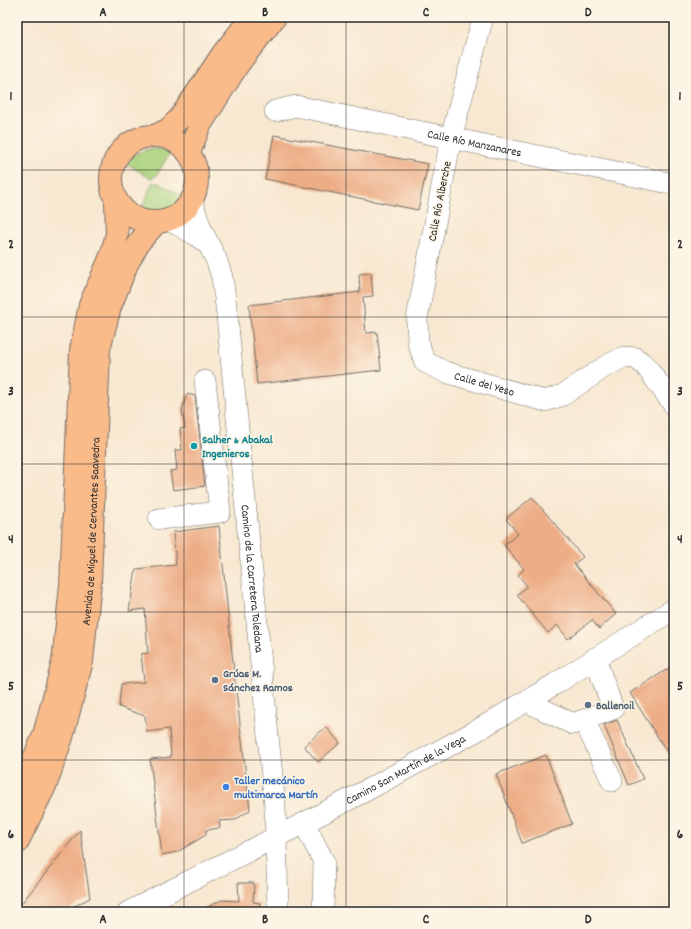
<svg xmlns="http://www.w3.org/2000/svg" width="691" height="929" viewBox="0 0 691 929" font-family="Dekko,sans-serif">
	<rect width="100%" height="100%" fill="#fcf5e5"/>
	<filter id="ink" filterUnits="userSpaceOnUse"><feTurbulence type="fractalNoise" baseFrequency=".025" numOctaves="2"/><feDisplacementMap in="SourceGraphic" scale="8" xChannelSelector="R" yChannelSelector="G"/><feConvolveMatrix kernelMatrix="1 2 1 2 8 2 1 2 1" color-interpolation-filters="sRGB"/></filter>
	<filter id="wash" filterUnits="userSpaceOnUse"><feTurbulence type="fractalNoise" baseFrequency=".012" numOctaves="4" result="noise"/><feDisplacementMap in="SourceGraphic" scale="16" xChannelSelector="R" yChannelSelector="G"/><feGaussianBlur stdDeviation="0.9" result="paint"/><feColorMatrix in="noise" values="0 0 0 0 0 0 0 0 0 0 0 0 0 0 0 0 0 1.4 0 .05"/><feComposite in="paint" operator="in"/></filter>
	<g filter="url(#wash)">
		<rect width="100%" height="100%" fill="#f8e8d1"/>
		<g fill="#a9d27d" stroke="#6a7e54">
			<polygon points="149,149 164,149 170,153 156,176 150,178 126,163 135,154"/>
			<path d="M152,183H158L183,196C173,212 159,214 141,211Z"/>
		</g>
		<g id="blocks">
			<g fill="#edad86">
				<polygon points="274,135 428,164 418,210 265,179"/>
				<polygon points="371,273 373,296 363,297 366,333 377,332 381,370 257,384 249,305 360,292 359,274"/>
				<polygon points="187,394 195,396 205,486 173,490 170,471 177,470 175,450 182,450 180,429 185,428 182,410"/>
				<polygon points="532,497 583,557 574,564 616,614 599,629 592,620 568,639 557,625 548,633 517,595 527,586 518,575 524,569 504,545 518,534 506,519"/>
				<polygon points="219,526 234,673 250,810 235,820 219,821 220,828 206,830 206,835 177,852 162,855 150,759 171,757 169,729 147,732 145,716 119,707 121,684 144,682 141,654 148,653 145,609 129,611 136,569 176,565 173,532"/>
				<polygon points="674,665 674,763 630,693"/>
				<polygon points="617,720 643,779 629,785 604,725"/>
				<polygon points="326,727 340,743 318,762 304,746"/>
				<polygon points="546,755 572,824 522,843 496,774"/>
				<polygon points="80,830 90,898 63,912 17,912 17,909"/>
				<polygon points="238,883 254,883 253,902 260,903 259,912 198,912 221,900 239,901"/>
			</g>
		</g>
	</g>
	<g filter="url(#ink)">
		<use href="#blocks" fill-opacity="0" stroke="#736d65" stroke-width="1"/>
		<g fill="none" stroke-linecap="round" stroke-linejoin="round">
			<defs>
				<g id="minor">
					<path id="s1" d="M483,17L451,138L417,319L418,342L425,362L445,372L545,401L563,395L606,366L624,357L635,358L645,365L674,405"/>
					<path id="s2" d="M275,111L296,106L674,184"/>
					<path id="s3" d="M192,200L198,220L202,231L216,259L222,277L226,306L275,807L277,869L278,912"/>
					<polyline points="169,220 196,235 209,245"/>
					<polyline points="159,519 220,512 205,381"/>
					<polyline points="526,701 573,724 613,709 595,658"/>
					<polyline points="584,720 612,781"/>
					<polyline points="304,823 324,862 323,912"/>
					<path id="s4" d="M128,912L304,823L369,789L476,731L555,684L674,609"/>
				</g>
				<g id="major">
					<polyline points="157,135 169,129 180,118 224,52 252,17"/>
					<circle cx="154" cy="179" r="43"/>
					<polyline points="189,153 199,127 239,63 275,17"/>
					<polyline points="17,799 44,735 63,662 71,585 81,350 90,305 111,256 117,234 116,202"/>
					<path id="s5" d="M17,843L46,784L62,737L82,661L90,582L99,349L110,307L127,264L139,242L157,222"/>
				</g>
			</defs>
			<use href="#minor" stroke="#736d65" stroke-width="22"/>
			<use href="#major" stroke="#736d65" stroke-width="24"/>
			<use href="#minor" stroke="#fff" stroke-width="21"/>
			<use href="#major" stroke="#fabb8b" stroke-width="22"/>
		</g>
	</g>
	<path fill="none" stroke="#2b2b2b" stroke-width="1" stroke-opacity="0.55" d="M184,17V912M346,17V912M507,17V912M17,170H674M17,317H674M17,464H674M17,612H674M17,760H674"/>
	<circle fill="#0f9aa8" stroke="#fcf5e5" stroke-width="1.5" cx="194" cy="446" r="4"/>
	<g fill="#5c6f8a" stroke="#fcf5e5" stroke-width="1.5">
		<circle cx="215" cy="680" r="4"/>
		<circle cx="588" cy="705" r="4"/>
	</g>
	<circle fill="#3f7fe0" stroke="#fcf5e5" stroke-width="1.5" cx="226" cy="787" r="4"/>
	<g text-anchor="middle" stroke-width="3" stroke-linejoin="round" paint-order="stroke">
		<g font-size="12" fill="#2b2b2b" stroke="#fcf5e5">
			<text dy="4" stroke="none"><textPath href="#s2" startOffset="204">Calle Río Manzanares</textPath></text>
			<text transform="translate(439 201) rotate(-79)" y="4">Calle Río Alberche</text>
			<text dy="4" stroke="none"><textPath href="#s1" startOffset="417">Calle del Yeso</textPath></text>
			<text dy="4" stroke="none"><textPath href="#s5" startOffset="324">Avenida de Miguel de Cervantes Saavedra</textPath></text>
			<text dy="4" stroke="none"><textPath href="#s3" startOffset="386">Camino de la Carretera Toledana</textPath></text>
			<text dy="4" stroke="none"><textPath href="#s4" startOffset="312">Camino San Martín de la Vega</textPath></text>
		</g>
		<g font-size="12" font-weight="bold" fill="#0d838f" stroke="#fcf5e5" text-anchor="start">
			<text x="202" y="443">Salher &amp; Abakal<tspan x="202" dy="14">Ingenieros</tspan></text>
		</g>
		<g font-size="12" font-weight="bold" fill="#4e5e75" stroke="#fcf5e5" text-anchor="start">
			<text x="223" y="677">Grúas M.<tspan x="223" dy="14">Sánchez Ramos</tspan></text>
			<text x="596" y="709">Ballenoil</text>
		</g>
		<g font-size="12" font-weight="bold" fill="#366cbe" stroke="#fcf5e5" text-anchor="start">
			<text x="234" y="784">Taller mecánico<tspan x="234" dy="14">multimarca Martín</tspan></text>
		</g>
	</g>
	<rect width="691" height="929" fill="none" stroke="#fcf5e5" stroke-width="44"/>
	<rect x="22" y="22" width="647" height="885" fill="none" stroke="#2b2b2b" stroke-width="1.5"/>
	<g font-size="13" text-anchor="middle" font-weight="bold" fill="#2b2b2b">
		<text x="103" y="16">A</text>
		<text x="265" y="16">B</text>
		<text x="426" y="16">C</text>
		<text x="588" y="16">D</text>
		<text x="11" y="100">1</text>
		<text x="680" y="100">1</text>
		<text x="11" y="248">2</text>
		<text x="680" y="248">2</text>
		<text x="11" y="395">3</text>
		<text x="680" y="395">3</text>
		<text x="11" y="543">4</text>
		<text x="680" y="543">4</text>
		<text x="11" y="690">5</text>
		<text x="680" y="690">5</text>
		<text x="11" y="838">6</text>
		<text x="680" y="838">6</text>
		<text x="103" y="923">A</text>
		<text x="265" y="923">B</text>
		<text x="426" y="923">C</text>
		<text x="588" y="923">D</text>
	</g>
</svg>
